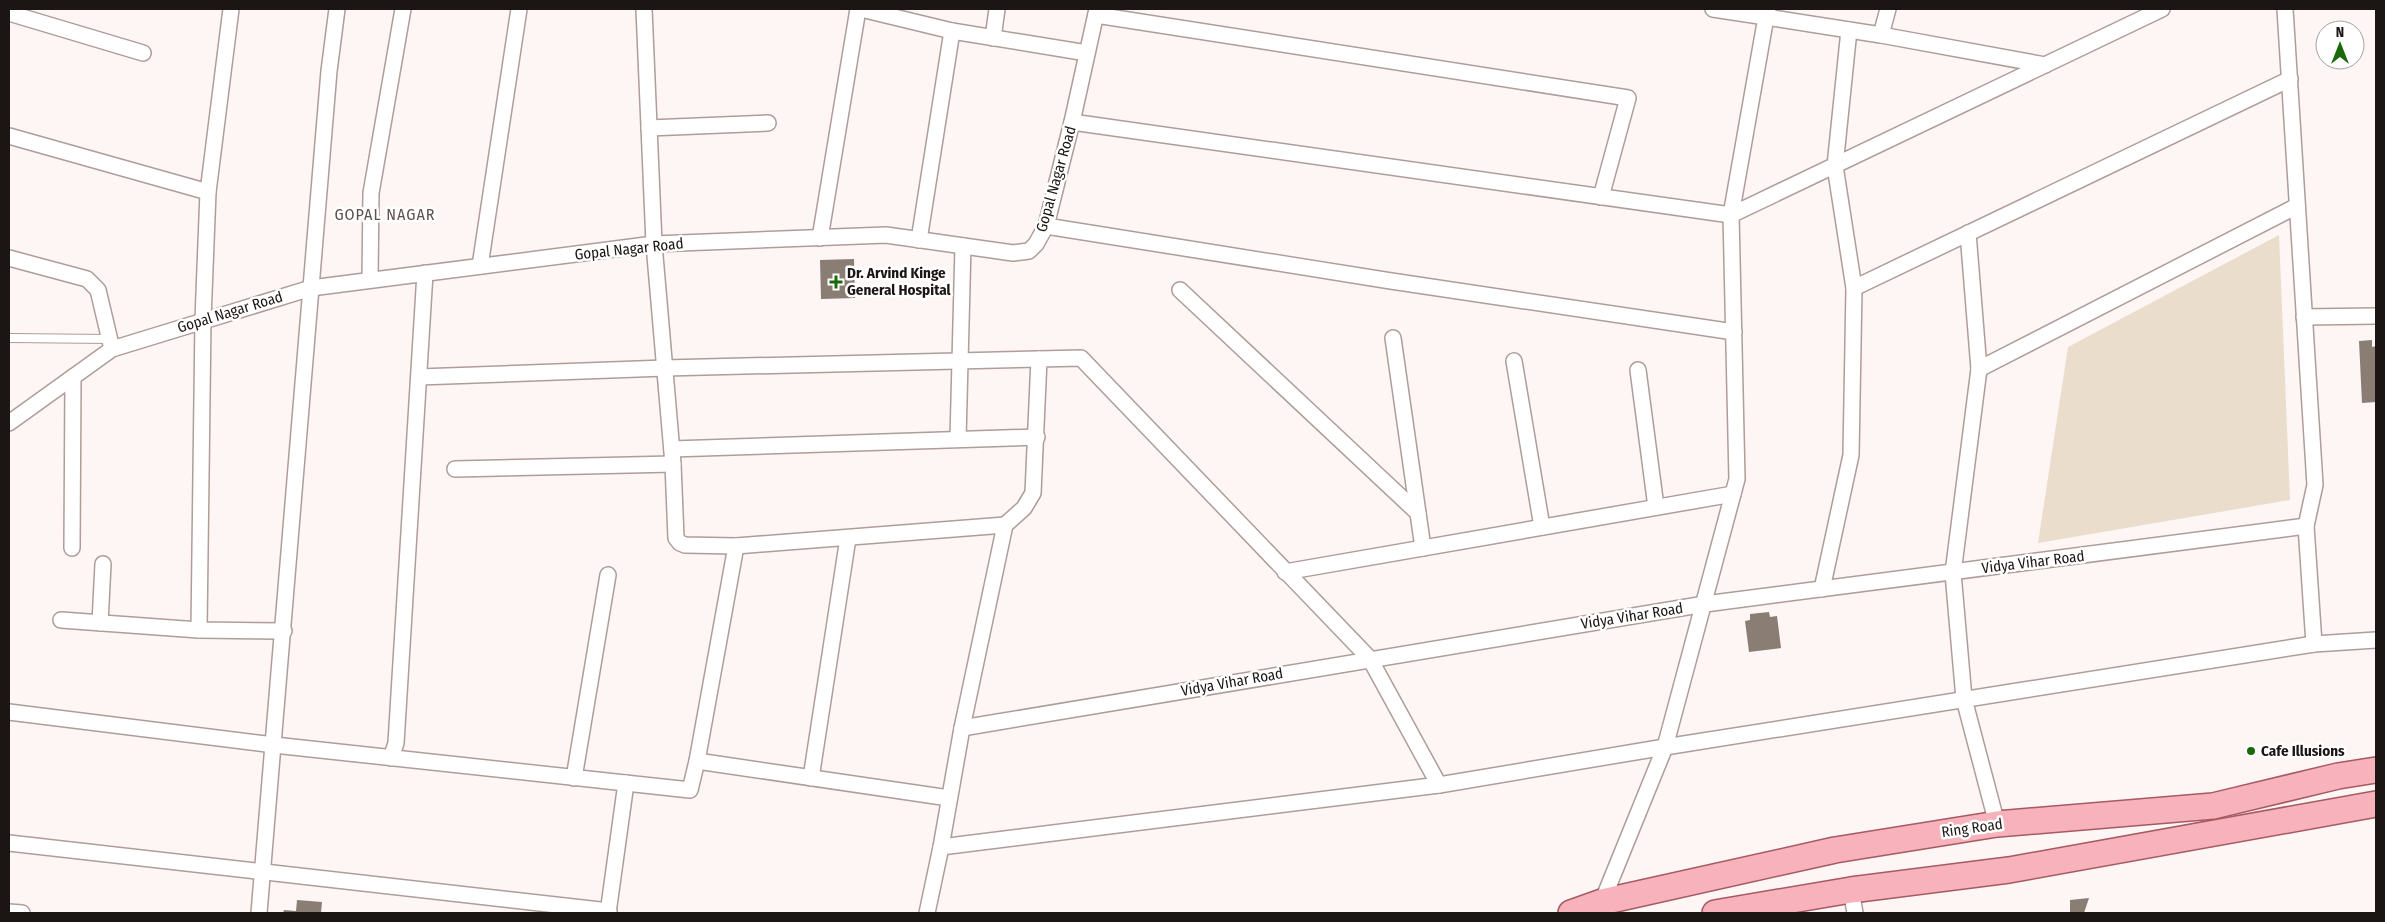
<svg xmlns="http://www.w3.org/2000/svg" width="2385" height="922" viewBox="0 0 2385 922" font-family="'Fira Sans Condensed',sans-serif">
	<rect width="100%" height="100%" fill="#fdf6f4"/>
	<polygon fill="#eaddcc" points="2279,235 2290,500 2038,543 2068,347"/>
	<g fill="#8a7d74">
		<polygon points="854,259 855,298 821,299 820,260"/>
		<polygon points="2372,340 2372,347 2376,346 2376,402 2362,403 2359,341"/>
		<polygon points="1769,612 1770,617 1777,616 1781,648 1749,652 1745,621 1750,620 1750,614"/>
		<polygon points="2089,898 2084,913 2070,913 2070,900"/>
		<polygon points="297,900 322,902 321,913 283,913 284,910 296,911"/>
	</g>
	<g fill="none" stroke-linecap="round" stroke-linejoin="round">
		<defs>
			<polyline id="service" points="9,338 110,339"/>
			<g id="minor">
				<polyline points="231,9 208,192 203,319 199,630 284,631"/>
				<polyline points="644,9 654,244 673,464 676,538 680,543 685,545 736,546 1005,525"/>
				<polyline points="861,9 952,31"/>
				<polyline points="1768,9 1766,17 1881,35 1888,9"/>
				<polyline points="2285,9 2315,485 2306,526 2314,644"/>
				<polyline points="9,13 143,53"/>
				<polyline points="1096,15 1628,98 1601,197"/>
				<polyline points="1881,35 2045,65"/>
				<polyline points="993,38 997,9"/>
				<polyline points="1072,122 1731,215 2162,9"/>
				<polyline points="649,128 768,123"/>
				<polyline points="9,136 208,192"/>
				<polyline points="1046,226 1391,281 1734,332"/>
				<polyline points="1968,233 1979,369 1953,573 1964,699 1997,824"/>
				<polyline points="820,238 858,9"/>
				<polyline points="919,240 952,31 1087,53"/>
				<polyline points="9,258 87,279 98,290 112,349"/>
				<polyline points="480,266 519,9"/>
				<polyline points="370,280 371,193 403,9"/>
				<polyline points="1854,288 2290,79"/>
				<polyline points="1180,290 1418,513"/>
				<polyline points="2304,317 2376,316"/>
				<polyline points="1393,338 1423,548"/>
				<polyline points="1514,361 1542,527"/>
				<polyline points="1979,369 2297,206"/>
				<polyline points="1638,370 1656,507"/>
				<polyline points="419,377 665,368 1039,359"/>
				<polyline points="9,423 112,349 311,288 654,244 886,235 1013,253 1029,251 1036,244 1046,226 1072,122 1097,9"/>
				<polyline points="958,439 963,246"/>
				<polyline points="672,449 1037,437"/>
				<polyline points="455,469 673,464"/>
				<polyline points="72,548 73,377"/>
				<polyline points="1285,572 1733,494"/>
				<polyline points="1822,589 1851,455 1854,288 1835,166 1849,30"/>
				<polyline points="61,620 199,630"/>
				<polyline points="100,623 103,564"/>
				<polyline points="9,712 274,745 690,790 697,761 949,798"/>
				<polyline points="962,728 1705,604 2306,526"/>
				<polyline points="391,758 396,743 425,273"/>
				<polyline points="697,761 736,546"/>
				<polyline points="574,778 608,575"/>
				<polyline points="811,778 848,538"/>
				<polyline points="9,843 609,911"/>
				<polyline points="941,847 1439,785 1665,747 2314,644 2376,640"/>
				<polyline points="1851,890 1855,913"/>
				<polyline points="1602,902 1665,747 1737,479 1731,215 1766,17 1713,9"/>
				<polyline points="9,912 22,913"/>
				<polyline points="259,913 329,71 337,9"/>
				<polyline points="608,913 626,783"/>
				<polyline points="927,913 941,847 962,728 1005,525 1024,508 1033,493 1039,359 1081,358 1370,659 1439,785"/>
			</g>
			<g id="primary">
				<polyline points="1571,913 1602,902 1835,850 1997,824 2213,806 2338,776 2376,770"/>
				<polyline points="1715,913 1851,890 2009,870 2376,804"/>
			</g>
		</defs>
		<use href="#service" stroke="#ae9d99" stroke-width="10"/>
		<use href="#minor" stroke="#ae9d99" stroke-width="18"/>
		<use href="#primary" stroke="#a65a62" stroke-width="28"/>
		<use href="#service" stroke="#fff" stroke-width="8"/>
		<use href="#minor" stroke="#fff" stroke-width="15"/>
		<use href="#primary" stroke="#f7b2bb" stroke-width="25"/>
	</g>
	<g fill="#1a690a" stroke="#fff" stroke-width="2">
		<path d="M833.5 274.5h5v5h5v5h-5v5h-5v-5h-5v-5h5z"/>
		<circle cx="2251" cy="751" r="5"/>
	</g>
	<g text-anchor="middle" stroke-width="5" stroke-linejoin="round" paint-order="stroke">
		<g font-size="15" fill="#1b1513" stroke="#fff">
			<text transform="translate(1056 179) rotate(-74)" y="5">Gopal Nagar Road</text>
			<text transform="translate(629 249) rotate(-6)" y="5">Gopal Nagar Road</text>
			<text transform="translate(230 312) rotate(-17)" y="5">Gopal Nagar Road</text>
			<text transform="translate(2033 562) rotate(-7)" y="5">Vidya Vihar Road</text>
			<text transform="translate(1632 616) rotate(-9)" y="5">Vidya Vihar Road</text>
			<text transform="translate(1232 682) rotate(-10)" y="5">Vidya Vihar Road</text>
			<text transform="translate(1972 828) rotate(-8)" y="5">Ring Road</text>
		</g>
		<g font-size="15" font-weight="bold" fill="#1b1513" stroke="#fff" text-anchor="start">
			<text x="847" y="278">Dr. Arvind Kinge<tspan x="847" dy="17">General Hospital</tspan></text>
			<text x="2261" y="756">Cafe Illusions</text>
		</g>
		<g font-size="16" letter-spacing="1" fill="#5f514d" stroke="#fff">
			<text x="385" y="220">GOPAL NAGAR</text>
		</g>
	</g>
	<rect width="2385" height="922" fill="none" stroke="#1b1513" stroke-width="20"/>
	<g transform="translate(2340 45)"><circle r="24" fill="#ffffff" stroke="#a4a1a1"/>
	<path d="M0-4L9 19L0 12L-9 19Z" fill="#1a690a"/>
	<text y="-8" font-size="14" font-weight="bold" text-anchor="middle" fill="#1b1513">N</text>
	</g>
</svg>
